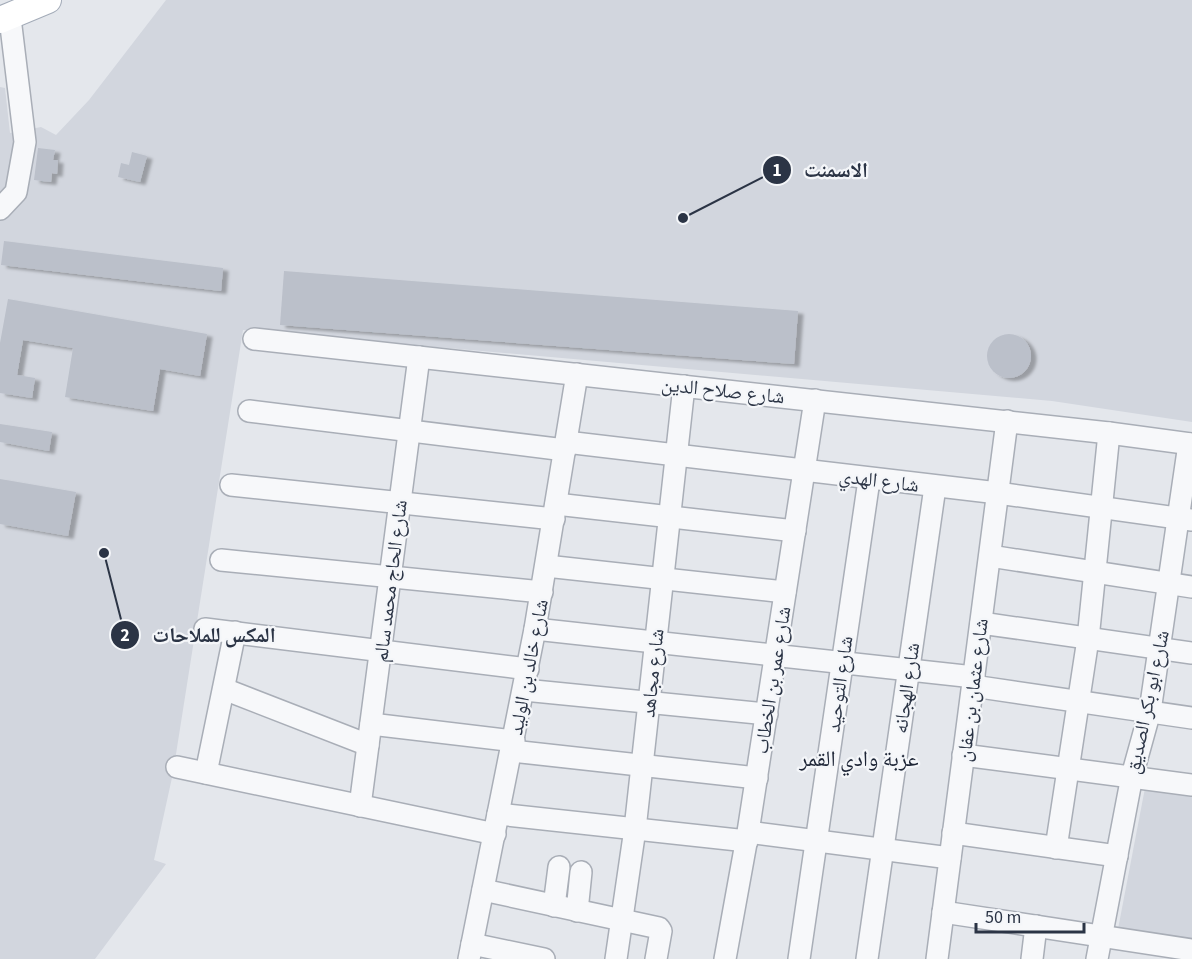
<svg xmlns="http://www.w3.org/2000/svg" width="1192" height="959" viewBox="0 0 1192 959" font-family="'Source Sans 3','Noto Naskh Arabic',sans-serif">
	<defs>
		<filter id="shadow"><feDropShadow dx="5.5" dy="3" stdDeviation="1.5" flood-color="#0004"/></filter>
	</defs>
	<rect width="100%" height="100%" fill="#e4e7ec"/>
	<g fill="#d2d6de">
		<polygon points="166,0 1192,0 1192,422 1052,401 243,330 173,773 154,860 166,864 95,959 0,959 0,87 5,88 10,133 41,127 56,135 89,100"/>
		<polygon points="1145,788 1192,795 1192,940 1118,929"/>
	</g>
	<g fill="#bbc0ca" filter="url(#shadow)">
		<polygon points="38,148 55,150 53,160 58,160 57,174 52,173 51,182 34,180"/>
		<polygon points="132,152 147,156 140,182 118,177 121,163 129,165"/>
		<polygon points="4,241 223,268 221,291 1,265"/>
		<polygon points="284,271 798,311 794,364 280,325"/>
		<polygon points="8,299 207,334 200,376 160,369 153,411 65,397 73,348 23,340 17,375 35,378 32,398 0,393 0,343"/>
		<circle cx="1009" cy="356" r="22"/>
		<polygon points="0,424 52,432 49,451 0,442"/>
		<polygon points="0,479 76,492 68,536 0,524"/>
	</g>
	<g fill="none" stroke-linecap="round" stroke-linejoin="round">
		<defs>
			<g id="minor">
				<polyline points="0,209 16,192 25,142 10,18"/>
				<polyline points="254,339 1109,433 1192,444"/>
				<polyline points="249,411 565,450"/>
				<polyline points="566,442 998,493 1192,520"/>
				<polyline points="231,485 554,519"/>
				<polyline points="556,504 795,531"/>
				<polyline points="990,556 1192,587"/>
				<polyline points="221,560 542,592"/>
				<polyline points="546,566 785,592"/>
				<polyline points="981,623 1192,653"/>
				<polyline points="205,629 528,669"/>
				<polyline points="535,629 974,677"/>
				<polyline points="973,686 1192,718"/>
				<polyline points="224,689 368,745"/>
				<polyline points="524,690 767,714"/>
				<polyline points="371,724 514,741"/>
				<polyline points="512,751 757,778"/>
				<polyline points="963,755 1192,785"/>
				<polyline points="177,767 495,834"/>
				<polyline points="206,773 235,632"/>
				<polyline points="360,806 419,357"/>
				<polyline points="498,814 747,841"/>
				<polyline points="748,832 950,858"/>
				<polyline points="953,833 1117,856"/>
				<polyline points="1056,848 1088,639 1109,433"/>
				<polyline points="483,890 659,928 661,931 656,959"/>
				<polyline points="554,906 559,867"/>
				<polyline points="577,911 581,872"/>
				<polyline points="943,912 1192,950"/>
				<polyline points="472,944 544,959"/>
				<polyline points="469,959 535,629 577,374"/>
				<polyline points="616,959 635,829 684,386"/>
				<polyline points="725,959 748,832 815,400"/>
				<polyline points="799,959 869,480"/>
				<polyline points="867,959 935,487"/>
				<polyline points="937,959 1007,421"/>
				<polyline points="1032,959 1036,926"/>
				<polyline points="1097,959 1132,776 1150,711 1189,444"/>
			</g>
			<polyline id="major" points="0,20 48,0"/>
		</defs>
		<use href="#minor" stroke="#a9aeb7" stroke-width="24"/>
		<use href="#major" stroke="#a3abb8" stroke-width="28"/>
		<use href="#minor" stroke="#f7f8fa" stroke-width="21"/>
		<use href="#major" stroke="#fff" stroke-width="26"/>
	</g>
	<g text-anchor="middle" stroke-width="4.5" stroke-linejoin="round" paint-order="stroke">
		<g font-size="20" fill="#2b3445" stroke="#f4f6f9">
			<text transform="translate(723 390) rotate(6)" y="7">شارع صلاح الدين</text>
			<text transform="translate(879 480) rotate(7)" y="7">شارع الهدي</text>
			<text transform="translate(390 581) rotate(-83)" y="7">شارع الحاج محمد سالم</text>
			<text transform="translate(528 667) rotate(-79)" y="7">شارع خالد بن الوليد</text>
			<text transform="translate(652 673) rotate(-84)" y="7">شارع مجاهد</text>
			<text transform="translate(772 680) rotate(-81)" y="7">شارع عمر بن الخطاب</text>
			<text transform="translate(839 684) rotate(-82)" y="7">شارع التوحيد</text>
			<text transform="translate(906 688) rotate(-82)" y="7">شارع الهجانه</text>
			<text transform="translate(972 690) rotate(-83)" y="7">شارع عثمان بن عفان</text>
			<text transform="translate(1147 702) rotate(-78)" y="7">شارع ابو بكر الصديق</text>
		</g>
		<g font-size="22" fill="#1d2536" stroke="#f4f6f9">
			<text x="859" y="766">عزبة وادي القمر</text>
		</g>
	</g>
	<path fill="none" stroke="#2b3445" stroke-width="2" d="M683 218L777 170M104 553L125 635"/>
	<g fill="#2b3445" stroke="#f4f6f9" stroke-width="2">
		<circle cx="683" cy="218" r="6"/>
		<circle cx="104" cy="553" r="6"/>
		<circle cx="777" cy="170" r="15"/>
		<circle cx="125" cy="635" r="15"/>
	</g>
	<g font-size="18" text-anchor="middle" font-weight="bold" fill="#fff">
		<text x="777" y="176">1</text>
		<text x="125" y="641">2</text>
	</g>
	<g font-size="21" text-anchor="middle" font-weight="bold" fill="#2b3445" stroke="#f4f6f9" stroke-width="4.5" stroke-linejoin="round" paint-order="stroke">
		<text x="836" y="177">الاسمنت</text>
		<text x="214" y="642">المكس للملاحات</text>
	</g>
	<path d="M976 923v9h108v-9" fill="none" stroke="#2b3445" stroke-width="3"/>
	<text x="985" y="923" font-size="18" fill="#2b3445" stroke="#f4f6f9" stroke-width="4.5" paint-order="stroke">50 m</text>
</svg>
